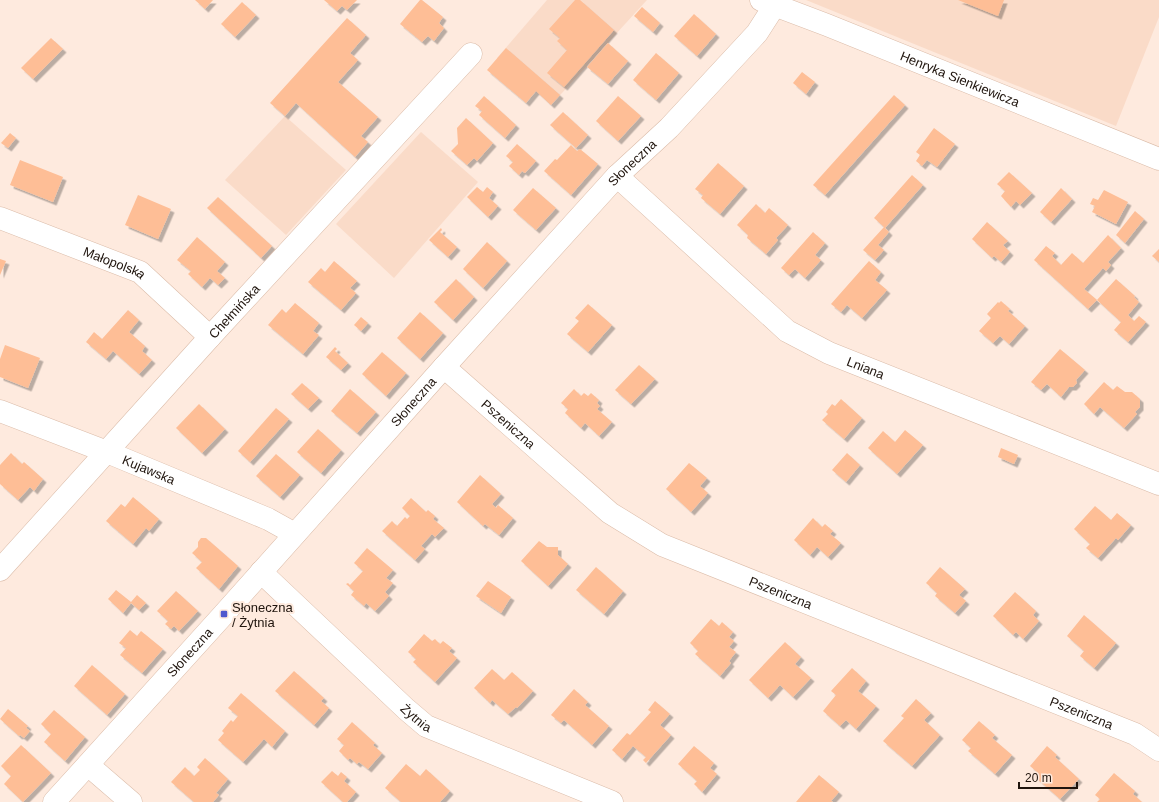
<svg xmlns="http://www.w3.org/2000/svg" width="1159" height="802" viewBox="0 0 1159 802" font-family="Helvetica,sans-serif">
	<defs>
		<filter id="shadow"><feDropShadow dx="3.5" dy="3.5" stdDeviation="0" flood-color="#0004"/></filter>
	</defs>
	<rect width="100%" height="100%" fill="#feeade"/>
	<g fill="#fadbc8">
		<polygon points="547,0 647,0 551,105 497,58"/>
		<polygon points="806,0 1159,0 1159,17 1116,126"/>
		<polygon points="285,116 346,170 286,235 225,180"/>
		<polygon points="421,132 478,182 394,278 336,224"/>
	</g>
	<g fill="#febe96" filter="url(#shadow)">
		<polygon points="195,0 213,0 205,9"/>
		<polygon points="324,0 357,0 347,10 342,6 337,11"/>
		<polygon points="420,0 422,0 443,17 439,23 444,28 434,41 428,36 422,42 400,24"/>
		<polygon points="575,0 580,0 614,30 564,87 547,73 567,50 557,41 560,38 549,29"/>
		<polygon points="958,0 1004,0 998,16"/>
		<polygon points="242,2 256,15 235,37 221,24"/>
		<polygon points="642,7 660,23 653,32 634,16"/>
		<polygon points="694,14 716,34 697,56 674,36"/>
		<polygon points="347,18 366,35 350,53 358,60 338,82 378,117 361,136 368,142 355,157 296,103 285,116 270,103"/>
		<polygon points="51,38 63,49 33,79 21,68"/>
		<polygon points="608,43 628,61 608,84 587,67"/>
		<polygon points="506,48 560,95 551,105 536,91 526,103 487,70"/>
		<polygon points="656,53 679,73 656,100 633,80"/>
		<polygon points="802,72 815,82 806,94 793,83"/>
		<polygon points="894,95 905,105 825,195 813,185"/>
		<polygon points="484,96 516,125 505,138 479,115 482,111 475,106"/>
		<polygon points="618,96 641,116 618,141 596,121"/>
		<polygon points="563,112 588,135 576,148 550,125"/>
		<polygon points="466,118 493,143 477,161 474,158 467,165 451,151 458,144 457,128"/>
		<polygon points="934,128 955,144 937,167 927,160 922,166 916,161 920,155 916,152"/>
		<polygon points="10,133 16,138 8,148 1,143"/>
		<polygon points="517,144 536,161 525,173 522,171 519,175 509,166 513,162 506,156"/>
		<polygon points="571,145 577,151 580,149 598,164 571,195 544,171 555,159 557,160"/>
		<polygon points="20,160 63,177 53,202 10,185"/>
		<polygon points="718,163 744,186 720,214 701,198 703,195 695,189"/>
		<polygon points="1009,172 1032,193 1020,205 1016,201 1011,207 1001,196 1005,191 997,184"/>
		<polygon points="912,175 923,185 885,228 889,232 878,245 884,250 875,260 863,250 884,227 874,218"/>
		<polygon points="477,187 483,192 487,187 493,192 489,198 498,206 488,217 467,197"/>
		<polygon points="533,188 556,208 536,230 513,210"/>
		<polygon points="1061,188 1072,199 1051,222 1040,212"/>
		<polygon points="1104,190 1128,202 1116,224 1092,212 1095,206 1090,204 1093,198 1098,200"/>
		<polygon points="138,195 171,209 158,239 125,225"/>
		<polygon points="218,197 272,246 261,258 207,208"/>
		<polygon points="756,204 765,213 769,208 788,225 776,238 778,240 766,254 747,238 748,235 737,225"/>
		<polygon points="1135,211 1144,219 1125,243 1116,235"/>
		<polygon points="987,222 1008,241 1003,245 1010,252 1001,262 994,256 992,258 972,239"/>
		<polygon points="441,228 442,230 440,232 457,247 448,257 429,240"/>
		<polygon points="813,232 825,243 815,255 821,260 805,278 795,269 789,275 781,268"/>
		<polygon points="1108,235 1121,248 1108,262 1111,265 1106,271 1103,268 1084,289 1097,300 1088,309 1034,260 1046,246 1055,253 1052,256 1061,265 1072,253 1083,263"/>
		<polygon points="197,237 225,262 217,271 225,278 218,285 210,278 202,287 188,274 191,271 177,260"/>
		<polygon points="487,242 507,261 483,288 463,269"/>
		<polygon points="1159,249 1159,262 1152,256"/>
		<polygon points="0,259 6,261 0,275"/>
		<polygon points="334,261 357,281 350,288 356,293 341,310 308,282 321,268 325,272"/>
		<polygon points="869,261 881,272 875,280 887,290 862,318 847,305 841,312 831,304"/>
		<polygon points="456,279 474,297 453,320 434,302"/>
		<polygon points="1116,279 1135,296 1134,297 1139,302 1128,315 1134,321 1139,316 1146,322 1128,342 1114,330 1121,322 1097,300"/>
		<polygon points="1001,301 1010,309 1008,311 1025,326 1009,344 1000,336 993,343 979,331 991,318 987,314 998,302 999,303"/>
		<polygon points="295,303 319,323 313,331 319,335 303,354 268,325 282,309 286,313"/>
		<polygon points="588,304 612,325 588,352 567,334 579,321 575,318"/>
		<polygon points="128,310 139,320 129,332 145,346 142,351 152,360 139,374 113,351 106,359 86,342 94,332 102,339"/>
		<polygon points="420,312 443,333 420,359 397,338"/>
		<polygon points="361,317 368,323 361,331 354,325"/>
		<polygon points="5,345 40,358 28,388 0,377 0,359"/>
		<polygon points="335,347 337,349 335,351 348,363 341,370 326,357"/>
		<polygon points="1060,349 1085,370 1076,380 1077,383 1073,387 1069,387 1061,397 1047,384 1041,390 1031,382"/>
		<polygon points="382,352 406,373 386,396 362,374"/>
		<polygon points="639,365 655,379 631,404 615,390"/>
		<polygon points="1104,382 1113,390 1117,386 1125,392 1132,392 1140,399 1140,407 1135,412 1137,414 1124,428 1100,407 1094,414 1084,404"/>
		<polygon points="302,383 319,398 308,409 291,394"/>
		<polygon points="350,389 376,412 357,433 331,411"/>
		<polygon points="574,389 581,396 584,393 588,396 591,393 599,400 597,403 600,406 597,409 612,422 599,436 585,423 581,428 565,413 568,409 561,403"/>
		<polygon points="841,399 862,418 844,439 822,420 828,414 826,412 832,404 835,406"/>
		<polygon points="199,404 225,429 202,453 176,428"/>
		<polygon points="276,408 289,419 250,462 238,451"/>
		<polygon points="318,429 341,450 321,473 297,452"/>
		<polygon points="905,430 923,445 897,474 868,448 883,431 895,442"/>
		<polygon points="1001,448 1018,455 1014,464 998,457"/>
		<polygon points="11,453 22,464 24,462 43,479 34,491 30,487 18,500 0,484 0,465"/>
		<polygon points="847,453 860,465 846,482 832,470"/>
		<polygon points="276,454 300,475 280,497 256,476"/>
		<polygon points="689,463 707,478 700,486 708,493 691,512 666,489"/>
		<polygon points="480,475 501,494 492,504 496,508 498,505 513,518 499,535 485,524 483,526 457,502"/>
		<polygon points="133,497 159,519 149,531 146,528 133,544 106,521 121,504 125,507"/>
		<polygon points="411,498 426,512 428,510 435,516 433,519 444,528 435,537 432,534 421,546 425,549 415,560 382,531 392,521 397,526 405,517 407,519 410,516 402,508"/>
		<polygon points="1095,506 1111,520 1117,513 1131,525 1118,540 1116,538 1098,558 1086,548 1090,544 1074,529"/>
		<polygon points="813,518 822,527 825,524 833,531 830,534 841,543 828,557 817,547 810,555 794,540"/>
		<polygon points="201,538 206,538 238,566 219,589 196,568 202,562 192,553 198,547 198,542"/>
		<polygon points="539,541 547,547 558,547 558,555 568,564 548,586 521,561"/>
		<polygon points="367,548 393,570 386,578 393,583 385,592 389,596 375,611 366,603 364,606 351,595 354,591 346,584 348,583 350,585 363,571 354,563"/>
		<polygon points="596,567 623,591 604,614 576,590"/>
		<polygon points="940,567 965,589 959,595 966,601 955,613 935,596 937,593 926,583"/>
		<polygon points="488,581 511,597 501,613 476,596"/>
		<polygon points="116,590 131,602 137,595 146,603 139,610 131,603 123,613 108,599"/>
		<polygon points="176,591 198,611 179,631 174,626 171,629 165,624 168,621 157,611"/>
		<polygon points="1015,592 1036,611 1033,615 1039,621 1023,639 1016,632 1013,635 993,616"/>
		<polygon points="1084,615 1116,643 1094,668 1080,656 1084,651 1067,636"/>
		<polygon points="711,619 719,626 722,622 733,632 729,637 734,641 729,647 736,652 729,661 731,663 720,676 695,654 698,651 690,643"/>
		<polygon points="130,630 137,636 141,631 163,649 142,673 120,655 126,648 119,643"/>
		<polygon points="424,634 432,641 435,639 440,644 443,641 452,648 449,651 457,658 435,682 413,662 416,659 408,652"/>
		<polygon points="785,642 801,657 795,664 811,678 793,697 780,685 768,698 749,680"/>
		<polygon points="92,665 125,694 107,715 74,686"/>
		<polygon points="852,668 866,681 858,691 876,706 856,729 846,720 840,726 823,711 836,695 831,691"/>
		<polygon points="492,669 504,680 512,672 533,691 517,708 516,707 508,714 492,700 490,703 474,688"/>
		<polygon points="294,671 324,698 321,701 329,708 314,725 275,691"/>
		<polygon points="574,689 588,702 585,705 609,726 592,745 564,720 561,723 551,715"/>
		<polygon points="241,693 285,731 272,747 264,739 243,762 218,740 224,733 222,731 231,720 233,722 238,716 228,708"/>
		<polygon points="916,699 931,713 924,720 940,735 912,766 883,741 904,718 901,716"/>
		<polygon points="655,701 670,714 660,725 671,735 646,763 643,760 646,757 633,746 622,759 612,750 627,733 630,735 651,712 648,710"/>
		<polygon points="8,709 28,726 26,728 30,731 24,738 20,735 19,736 0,719"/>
		<polygon points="54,710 85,737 65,761 44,742 51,734 41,724"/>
		<polygon points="979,721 995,735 992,738 1012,755 995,774 968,751 971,748 962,740"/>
		<polygon points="352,722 375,743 373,745 382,753 368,769 359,762 357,764 350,758 348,760 339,751 344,745 337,739"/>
		<polygon points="21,745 51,773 23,802 4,784 11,776 1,766"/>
		<polygon points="694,746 714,763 710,768 717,774 702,792 694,784 697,781 678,764"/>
		<polygon points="1047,746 1057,755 1055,757 1079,779 1060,799 1035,777 1038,773 1030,766"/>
		<polygon points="205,758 228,779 216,793 219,795 213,802 194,802 171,782 185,767 194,776 200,770 197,767"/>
		<polygon points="406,764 420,776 426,769 450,791 440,802 401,802 385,788"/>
		<polygon points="332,771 338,776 341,772 347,777 344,781 356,792 347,802 343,802 321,782"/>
		<polygon points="1114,773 1135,791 1133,794 1142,802 1097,802 1100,799 1095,795"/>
		<polygon points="819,775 839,792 831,801 833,802 796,802"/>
	</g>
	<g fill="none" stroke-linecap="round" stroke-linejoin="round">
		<defs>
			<g id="minor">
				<path id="s1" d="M617,176L787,331L829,353L1159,484"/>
				<path id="s2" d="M0,218L140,272L210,337"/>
				<path id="s3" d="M444,367L610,513L662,545L1135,734L1159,750"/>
				<path id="s4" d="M0,411L107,452L268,519L295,534"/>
				<path id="s5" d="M0,570L210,337L471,54"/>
				<path id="s6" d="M261,572L406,709L426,726L612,802"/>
				<polyline points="88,765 131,802"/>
				<path id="s7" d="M54,802L224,614L444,367L617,176L669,128L757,33L775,5"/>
			</g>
			<g id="tertiary">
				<path id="s8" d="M761,0L827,25L1159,159"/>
			</g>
		</defs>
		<use href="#minor" stroke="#dbbca9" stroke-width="23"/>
		<use href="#tertiary" stroke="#dbbca9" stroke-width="23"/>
		<use href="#minor" stroke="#fff" stroke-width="22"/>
		<use href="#tertiary" stroke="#fff" stroke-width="22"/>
	</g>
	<rect fill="#4f58ce" stroke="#feeade" stroke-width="1.5" x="220" y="610" width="8" height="8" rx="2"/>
	<g text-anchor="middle" stroke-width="4" stroke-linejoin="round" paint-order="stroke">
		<g font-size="13" fill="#1f140d" stroke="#feeade">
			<text dy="5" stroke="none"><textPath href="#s8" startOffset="214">Henryka Sienkiewicza</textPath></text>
			<text dy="5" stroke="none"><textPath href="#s7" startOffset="862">Słoneczna</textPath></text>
			<text dy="5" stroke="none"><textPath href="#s2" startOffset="123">Małopolska</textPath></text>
			<text dy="5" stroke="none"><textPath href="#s5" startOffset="349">Chełmińska</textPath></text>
			<text dy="5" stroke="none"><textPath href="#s1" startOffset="317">Lniana</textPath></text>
			<text dy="5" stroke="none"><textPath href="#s7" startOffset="538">Słoneczna</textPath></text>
			<text dy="5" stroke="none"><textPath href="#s3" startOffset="86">Pszeniczna</textPath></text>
			<text dy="5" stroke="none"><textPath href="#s4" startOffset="160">Kujawska</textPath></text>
			<text dy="5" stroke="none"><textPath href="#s3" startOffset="410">Pszeniczna</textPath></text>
			<text dy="5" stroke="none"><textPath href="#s7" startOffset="202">Słoneczna</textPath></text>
			<text dy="5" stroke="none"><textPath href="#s3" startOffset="734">Pszeniczna</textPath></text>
			<text dy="5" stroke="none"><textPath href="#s6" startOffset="213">Żytnia</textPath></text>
		</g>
		<g font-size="13" fill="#1f140d" stroke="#feeade" text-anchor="start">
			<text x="232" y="612">Słoneczna<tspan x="232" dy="15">/ Żytnia</tspan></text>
		</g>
	</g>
	<path d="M1019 782v6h58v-6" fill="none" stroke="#1f140d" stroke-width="2"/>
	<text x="1025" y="782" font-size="12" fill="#1f140d" stroke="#feeade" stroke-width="3" paint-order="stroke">20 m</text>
</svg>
